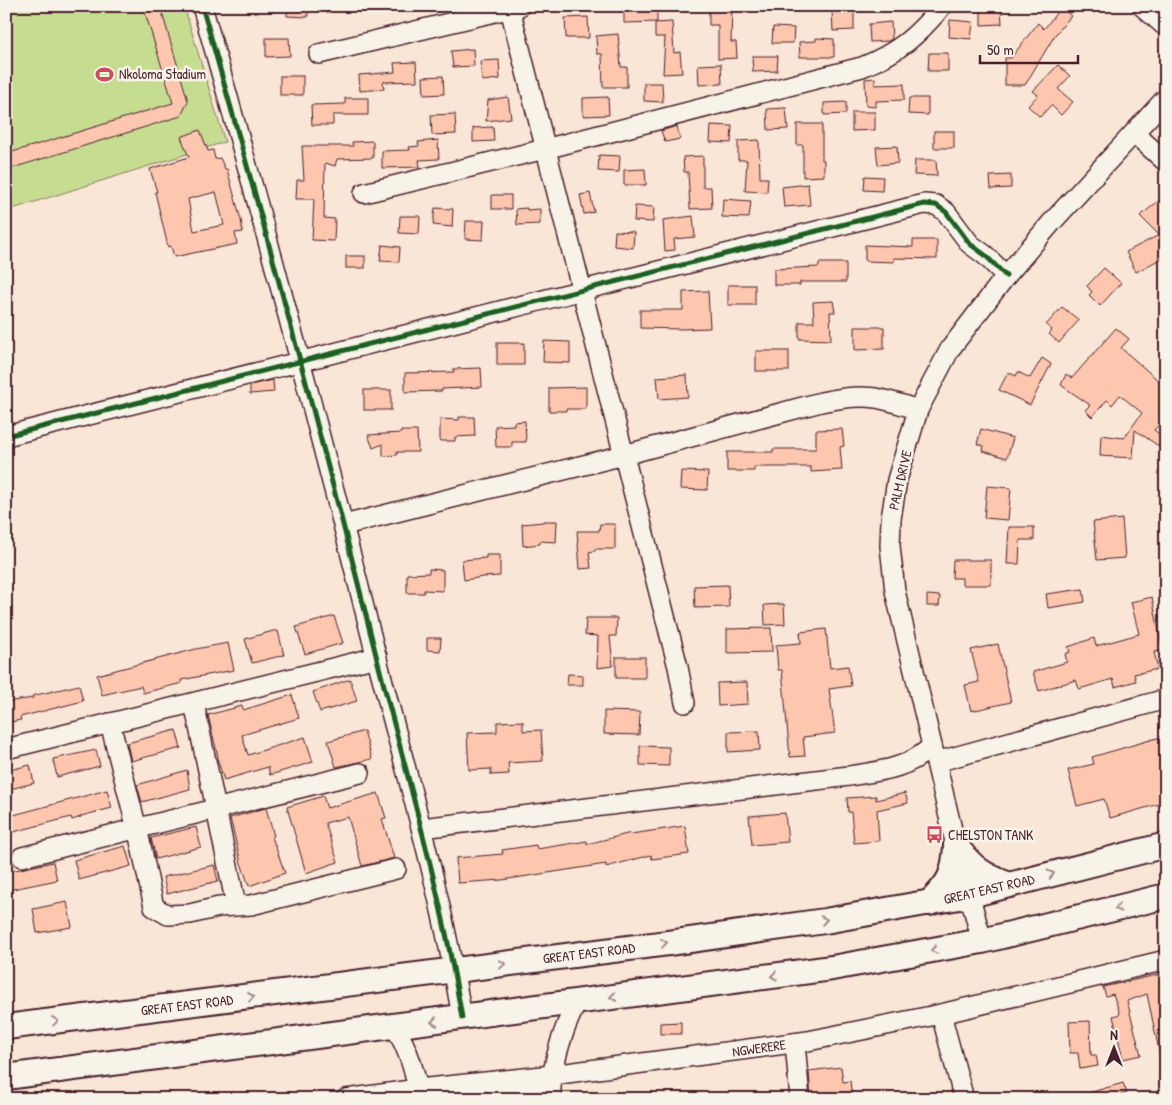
<svg xmlns="http://www.w3.org/2000/svg" width="1172" height="1105" viewBox="0 0 1172 1105" font-family="'Patrick Hand',sans-serif">
	<rect width="100%" height="100%" fill="#f9e6d7"/>
	<filter id="ink" filterUnits="userSpaceOnUse"><feTurbulence type="fractalNoise" baseFrequency=".02" numOctaves="2"/><feDisplacementMap in="SourceGraphic" scale="10" xChannelSelector="R" yChannelSelector="G"/><feConvolveMatrix kernelMatrix="1 2 1 2 8 2 1 2 1" color-interpolation-filters="sRGB"/></filter>
	<g filter="url(#ink)">
		<polygon fill="#c5dc91" stroke="#887e5e" points="6,6 184,6 225,142 6,211"/>
		<g fill="#fdc7af" stroke="#4a1f2b" fill-rule="evenodd">
			<polygon points="143,6 160,6 188,101 181,116 6,170 6,154 173,103"/>
			<polygon points="287,6 308,6 308,17 287,16"/>
			<polygon points="650,6 657,6 657,22 624,23 624,7"/>
			<polygon points="709,7 732,8 731,42 736,42 737,58 718,59 718,25 709,25"/>
			<polygon points="1061,7 1071,16 1055,35 1025,85 1005,85 1005,58 1011,58 1038,23 1044,29"/>
			<polygon points="1001,8 1002,24 981,25 981,10"/>
			<polygon points="854,10 854,30 833,31 832,11"/>
			<polygon points="588,17 589,38 566,38 565,18"/>
			<polygon points="950,20 973,22 971,39 949,37"/>
			<polygon points="672,22 674,53 680,52 682,73 663,74 665,37 655,37 655,23"/>
			<polygon points="891,22 892,39 888,41 870,42 869,24"/>
			<polygon points="773,27 794,28 793,43 772,43"/>
			<polygon points="618,34 621,67 627,67 627,87 603,87 602,54 597,54 596,36"/>
			<polygon points="266,38 289,38 290,56 266,57"/>
			<polygon points="816,38 834,39 834,57 800,57 799,42 816,41"/>
			<polygon points="473,49 474,66 453,67 451,51"/>
			<polygon points="929,53 948,53 948,71 928,71"/>
			<polygon points="752,56 778,56 777,71 753,72"/>
			<polygon points="499,60 500,79 482,81 480,61"/>
			<polygon points="416,62 417,81 383,82 384,89 360,91 359,75 395,72 394,63"/>
			<polygon points="721,64 722,84 699,85 698,65"/>
			<polygon points="1058,65 1070,76 1058,89 1073,102 1061,115 1051,105 1040,117 1028,106 1038,95 1033,91"/>
			<rect x="280" y="76" width="23" height="19"/>
			<polygon points="443,76 444,94 424,95 423,77"/>
			<polygon points="875,78 875,85 904,84 904,100 876,101 876,107 866,106 865,79"/>
			<polygon points="644,83 662,83 663,102 644,101"/>
			<polygon points="508,97 511,118 486,121 488,100"/>
			<polygon points="608,97 609,115 583,116 583,98"/>
			<polygon points="345,98 368,98 368,115 333,115 333,125 312,125 311,105 345,104"/>
			<polygon points="909,98 928,98 928,115 908,114"/>
			<polygon points="846,102 846,114 824,115 824,103"/>
			<polygon points="786,108 788,129 768,130 767,109"/>
			<polygon points="852,112 875,112 875,130 852,131"/>
			<polygon points="455,114 456,134 432,135 431,115"/>
			<polygon points="797,124 822,124 822,160 824,160 824,176 803,177 803,145 797,145"/>
			<polygon points="711,125 732,126 731,143 710,142"/>
			<polygon points="677,126 680,139 665,142 661,131"/>
			<polygon points="493,127 494,141 473,142 473,128"/>
			<path d="M200,130L208,151L213,150L215,159L220,158L225,169H227L241,220L243,232L235,233L237,244L174,257L171,246L168,247L155,192H157L150,169L189,157L181,137ZM216,192L224,225L194,231L188,199Z"/>
			<rect x="934" y="131" width="20" height="17"/>
			<polygon points="438,140 439,159 419,160 420,167 382,168 382,151 410,150 409,147 419,146 418,142"/>
			<polygon points="759,140 760,178 768,178 767,192 745,191 747,160 738,160 738,141"/>
			<polygon points="373,141 373,158 337,159 335,166 325,163 324,218 335,219 334,241 312,240 314,199 296,199 297,180 304,180 302,146 353,146 352,142"/>
			<polygon points="897,146 898,163 878,165 876,147"/>
			<polygon points="599,155 620,156 619,172 598,171"/>
			<polygon points="703,156 703,187 711,187 712,208 690,209 688,172 684,172 683,157"/>
			<polygon points="915,160 936,160 937,176 914,175"/>
			<polygon points="645,169 646,185 624,185 624,170"/>
			<polygon points="1011,175 1011,188 991,189 990,176"/>
			<polygon points="865,176 883,177 882,191 864,190"/>
			<polygon points="808,184 810,205 784,207 782,187"/>
			<polygon points="590,193 594,212 584,214 580,195"/>
			<rect x="492" y="195" width="19" height="14"/>
			<polygon points="1166,195 1166,256 1136,272 1126,252 1159,235 1140,216"/>
			<polygon points="723,199 751,201 749,218 722,217"/>
			<polygon points="635,206 654,207 653,222 634,221"/>
			<polygon points="435,208 453,209 452,227 433,225"/>
			<polygon points="527,208 527,210 540,209 540,224 517,225 516,209"/>
			<polygon points="400,216 420,216 419,234 399,233"/>
			<polygon points="693,216 695,237 674,239 675,250 665,251 663,220"/>
			<polygon points="466,221 484,221 483,240 465,239"/>
			<polygon points="615,231 634,232 633,248 614,246"/>
			<polygon points="913,240 937,240 937,259 894,258 894,262 865,261 865,245 913,247"/>
			<polygon points="382,245 400,247 399,262 380,261"/>
			<rect x="346" y="256" width="19" height="12"/>
			<polygon points="819,263 846,263 846,282 800,282 800,285 774,285 774,269 819,267"/>
			<polygon points="1104,268 1121,283 1100,306 1089,295 1092,292 1087,286"/>
			<rect x="728" y="285" width="27" height="20"/>
			<polygon points="708,291 710,328 680,329 640,328 640,310 683,310 683,292"/>
			<polygon points="833,301 835,312 830,312 831,340 799,339 799,322 814,322 813,302"/>
			<polygon points="1062,307 1079,320 1059,343 1049,334 1052,330 1046,325"/>
			<polygon points="855,327 884,327 884,349 855,350"/>
			<polygon points="1116,328 1129,339 1121,348 1166,387 1166,417 1154,430 1166,439 1166,451 1135,430 1133,458 1100,456 1101,435 1124,438 1142,413 1120,395 1112,405 1107,400 1092,417 1085,410 1090,405 1061,385 1066,374 1072,378"/>
			<polygon points="544,341 570,342 570,363 543,362"/>
			<rect x="497" y="343" width="27" height="22"/>
			<rect x="756" y="351" width="33" height="20"/>
			<polygon points="1042,358 1051,364 1030,405 999,390 1008,372 1016,376 1018,372 1030,378"/>
			<polygon points="481,368 482,387 442,389 442,391 405,392 405,373 454,372 453,369"/>
			<polygon points="687,375 688,397 659,399 657,377"/>
			<polygon points="273,380 274,392 250,394 250,385"/>
			<polygon points="586,387 586,409 566,409 566,411 549,411 549,388"/>
			<rect x="364" y="390" width="27" height="20"/>
			<polygon points="459,417 474,417 475,436 455,437 455,441 440,441 440,419 459,420"/>
			<polygon points="525,421 526,442 512,442 512,447 496,447 495,426 514,425 514,422"/>
			<polygon points="842,429 844,446 840,447 842,470 811,472 811,467 754,467 754,471 727,471 727,452 773,452 773,449 816,449 816,430"/>
			<polygon points="981,429 1013,438 1007,458 983,451 984,446 977,444"/>
			<polygon points="401,431 417,431 418,452 397,452 397,455 383,456 383,444 373,448 368,435 401,433"/>
			<polygon points="681,471 708,472 707,490 680,489"/>
			<polygon points="987,486 1011,488 1008,520 984,518"/>
			<polygon points="1122,519 1125,558 1097,560 1093,522"/>
			<polygon points="543,521 557,521 556,542 540,541 540,544 523,546 522,524 543,522"/>
			<polygon points="600,524 615,524 615,549 595,549 595,551 589,552 591,568 580,569 577,531 599,531"/>
			<polygon points="1009,527 1034,527 1034,540 1020,540 1019,564 1007,564"/>
			<polygon points="486,555 500,555 500,576 483,577 464,580 462,560 486,558"/>
			<polygon points="953,560 991,560 991,585 962,585 962,578 952,578"/>
			<polygon points="429,569 443,570 443,591 424,590 424,593 407,593 407,574 429,573"/>
			<polygon points="728,585 729,607 695,608 694,586"/>
			<polygon points="1083,589 1085,602 1048,608 1046,594"/>
			<polygon points="927,595 940,596 939,606 927,606"/>
			<polygon points="1152,597 1163,651 1154,652 1158,669 1134,674 1136,681 1115,687 1113,679 1079,689 1076,680 1039,691 1033,672 1067,662 1065,654 1070,652 1068,647 1094,638 1096,646 1139,634 1131,602"/>
			<polygon points="784,604 785,624 765,625 764,605"/>
			<polygon points="334,616 343,643 305,654 296,627"/>
			<polygon points="586,618 617,618 616,636 610,636 613,666 597,668 598,636 585,635"/>
			<polygon points="771,628 772,652 727,653 727,629"/>
			<polygon points="826,629 830,668 848,666 851,686 829,689 835,733 803,737 805,756 790,757 782,670 778,670 776,645 801,643 800,632"/>
			<polygon points="273,631 278,631 284,655 252,663 245,639"/>
			<polygon points="427,638 441,638 440,651 427,650"/>
			<polygon points="228,643 234,670 181,680 182,683 143,693 141,686 102,695 97,675 196,649"/>
			<polygon points="998,644 1011,702 971,711 965,685 979,682 971,650"/>
			<rect x="616" y="657" width="29" height="21"/>
			<polygon points="568,674 583,675 583,685 567,685"/>
			<polygon points="350,679 357,701 320,712 313,692"/>
			<polygon points="747,682 748,704 718,706 717,683"/>
			<polygon points="79,685 83,701 20,717 21,720 6,723 6,702 33,698 32,696"/>
			<polygon points="292,695 299,718 242,735 248,755 305,737 313,762 270,775 268,767 224,780 217,758 218,757 208,715 242,706 243,710"/>
			<polygon points="604,711 640,712 639,735 604,734"/>
			<polygon points="523,721 523,731 541,730 543,761 508,763 509,774 491,775 491,769 469,770 467,733 497,732 497,722"/>
			<polygon points="176,730 181,748 131,761 127,743"/>
			<polygon points="364,731 372,759 336,767 328,741"/>
			<polygon points="759,731 760,750 728,752 728,732"/>
			<polygon points="1164,736 1166,743 1166,802 1110,818 1104,799 1077,806 1068,770 1094,764 1092,757"/>
			<polygon points="640,746 669,747 669,766 640,765"/>
			<polygon points="96,750 100,766 57,777 53,759"/>
			<polygon points="30,765 34,783 6,790 6,771"/>
			<polygon points="187,770 190,789 142,802 137,785"/>
			<polygon points="107,790 112,808 81,816 81,817 72,820 71,817 6,834 6,817"/>
			<polygon points="378,793 386,818 382,819 394,858 362,866 348,817 325,823 338,862 306,873 287,807 323,796 327,808"/>
			<polygon points="905,793 908,803 877,810 879,841 854,843 851,812 848,812 847,798 876,796 876,800"/>
			<polygon points="266,808 274,836 272,837 285,873 249,886 241,863 230,818"/>
			<polygon points="785,813 788,842 752,845 749,816"/>
			<polygon points="685,826 689,854 652,859 651,855 606,867 606,864 502,880 458,883 456,858 503,854 502,850 536,845 537,849 587,841 587,844 631,833 631,834"/>
			<polygon points="196,827 201,847 156,859 151,838"/>
			<polygon points="125,846 131,866 79,880 74,860"/>
			<polygon points="53,862 57,880 8,890 6,872"/>
			<polygon points="214,865 218,881 167,894 163,877"/>
			<polygon points="67,902 72,927 37,933 33,909"/>
			<polygon points="1161,974 1166,997 1166,1060 1161,1060 1147,994 1127,1001 1141,1055 1123,1059 1113,1016 1120,1014 1113,994 1106,996 1103,987"/>
			<polygon points="1090,1021 1091,1055 1096,1055 1098,1066 1080,1069 1078,1053 1070,1053 1069,1022"/>
			<polygon points="681,1022 681,1034 660,1034 660,1023"/>
			<polygon points="841,1067 843,1082 850,1081 852,1097 840,1099 811,1099 809,1071"/>
			<polygon points="1123,1083 1127,1093 1107,1099 1078,1099 1078,1096"/>
		</g>
		<g fill="none" stroke-linecap="round" stroke-linejoin="round">
			<defs>
				<g id="minor">
					<path d="M202,6C264,222 322,438 376,655C407,776 442,895 462,1018"/>
					<polyline points="1142,6 1166,27"/>
					<polyline points="510,9 678,667 685,703"/>
					<polyline points="319,54 520,6"/>
					<polyline points="1134,133 1166,162"/>
					<path d="M364,193L545,149L862,67C899,52 917,36 942,6"/>
					<path d="M6,436C312,357 618,282 924,204L936,205L946,212L970,244L985,255L1006,276"/>
					<path d="M344,525L624,455L821,402C863,393 878,396 918,410"/>
					<polyline points="194,703 236,905"/>
					<polyline points="110,723 140,841 154,907 168,915 190,914 219,907 251,905 396,869"/>
					<polyline points="6,749 377,657"/>
					<polyline points="936,762 1166,699"/>
					<path d="M422,828L849,776C881,771 908,769 932,746"/>
					<polyline points="22,857 360,773"/>
					<polyline points="982,941 956,846 895,591 890,546 891,519 897,480 918,410 950,349 1006,276 1052,222 1166,98"/>
					<polyline points="941,1014 964,1099"/>
					<path d="M395,1027C408,1049 416,1073 419,1099"/>
					<polyline points="795,1043 800,1099"/>
					<polyline points="346,1099 418,1089 552,1075 808,1041 941,1014 1166,960"/>
					<polyline points="495,1099 551,1092"/>
					<path d="M550,1099C552,1066 562,1031 577,1002"/>
				</g>
				<g id="major">
					<path d="M956,846C973,869 983,875 1009,885"/>
					<path d="M929,903C950,883 954,875 956,846"/>
					<polyline points="6,1027 676,942 825,921 970,895 1166,845"/>
					<polyline points="6,1077 832,968 982,941 1166,896"/>
				</g>
			</defs>
			<use href="#minor" stroke="#4a1f2b" stroke-width="22"/>
			<use href="#major" stroke="#4a1f2b" stroke-width="28"/>
			<use href="#minor" stroke="#f7f3e8" stroke-width="19"/>
			<use href="#major" stroke="#f7f3e8" stroke-width="24"/>
			<defs>
				<g id="cycleway">
					<path d="M202,6C264,222 322,438 376,655C407,776 442,895 462,1018"/>
					<path d="M6,436C312,357 618,282 924,204L936,205L946,212L970,244L985,255L1006,276"/>
				</g>
			</defs>
			<use href="#cycleway" stroke="#f7f3e8" stroke-width="8"/>
			<use href="#cycleway" stroke="#1b5e20" stroke-width="5"/>
		</g>
		<defs><path id="oneway-chevron" d="M-2-3.5L2.5 0L-2 3.5" fill="none" stroke-width="1.6" stroke-linecap="round" stroke-linejoin="round" transform="scale(1.25)"/></defs>
		<g stroke="#a0898a">
			<use href="#oneway-chevron" transform="translate(1051 874) rotate(-14)"/>
			<use href="#oneway-chevron" transform="translate(1118 908) rotate(166)"/>
			<use href="#oneway-chevron" transform="translate(824 920) rotate(-9)"/>
			<use href="#oneway-chevron" transform="translate(664 943) rotate(-7)"/>
			<use href="#oneway-chevron" transform="translate(934 950) rotate(170)"/>
			<use href="#oneway-chevron" transform="translate(502 964) rotate(-7)"/>
			<use href="#oneway-chevron" transform="translate(774 976) rotate(172)"/>
			<use href="#oneway-chevron" transform="translate(251 997) rotate(-7)"/>
			<use href="#oneway-chevron" transform="translate(613 997) rotate(172)"/>
			<use href="#oneway-chevron" transform="translate(55 1021) rotate(-7)"/>
			<use href="#oneway-chevron" transform="translate(434 1022) rotate(172)"/>
		</g>
	</g>
	<defs>
		<symbol id="stadium-bare" viewBox="-9 -9 18 18"><path d="M0-5a6.5 5 0 1 0 0 10a6.5 5 0 1 0 0-10ZM-3.5-1.8h7v3.6h-7Z" fill="#d1495b" stroke="#f7f3e8" stroke-width="2.5" paint-order="stroke"/></symbol>
		<symbol id="bus-bare" viewBox="-9 -9 18 18"><path d="M-5-6H5V4H4V6H2V4H-2V6H-4V4H-5ZM-3.5-4V0h7V-4ZM-3.5 1.2v1.5H-2V1.2ZM2 1.2v1.5H3.5V1.2Z" fill="#d1495b" stroke="#f7f3e8" stroke-width="2.5" paint-order="stroke"/></symbol>
	</defs>
	<g fill-rule="evenodd">
		<use href="#stadium-bare" x="92" y="62" width="25" height="25"/>
		<use href="#bus-bare" x="922" y="822" width="25" height="25"/>
	</g>
	<g text-anchor="middle" stroke-width="5" stroke-linejoin="round" paint-order="stroke">
		<g font-size="14" fill="#4a1f2b" stroke="#f7f3e8" text-anchor="start">
			<text x="119" y="79">Nkoloma Stadium</text>
			<text x="948" y="840">CHELSTON TANK</text>
		</g>
		<g font-size="14" fill="#4a1f2b" stroke="#f7f3e8">
			<text transform="translate(900 480) rotate(-77)" y="5">PALM DRIVE</text>
			<text transform="translate(989 889) rotate(-13)" y="5">GREAT EAST ROAD</text>
			<text transform="translate(589 953) rotate(-7)" y="5">GREAT EAST ROAD</text>
			<text transform="translate(187 1005) rotate(-7)" y="5">GREAT EAST ROAD</text>
			<text transform="translate(759 1048) rotate(-8)" y="5">NGWERERE</text>
		</g>
	</g>
	<rect width="1172" height="1105" fill="none" stroke="#f7f3e8" stroke-width="25"/>
	<rect x="12" y="12" width="1147" height="1080" fill="none" stroke="#4a1f2b" stroke-width="2" filter="url(#ink)"/>
	<g transform="translate(1114 1048)" stroke="#f7f3e8" stroke-width="4" paint-order="stroke">
	<path d="M0-4L9 19L0 12L-9 19Z" fill="#4a1f2b"/>
	<text y="-8" font-size="14" font-weight="bold" text-anchor="middle" fill="#4a1f2b">N</text>
	</g>
	<path d="M980 55v8h98v-8" fill="none" stroke="#4a1f2b" stroke-width="2.5"/>
	<text x="987" y="55" font-size="15" fill="#4a1f2b" stroke="#f7f3e8" stroke-width="4" paint-order="stroke">50 m</text>
</svg>
